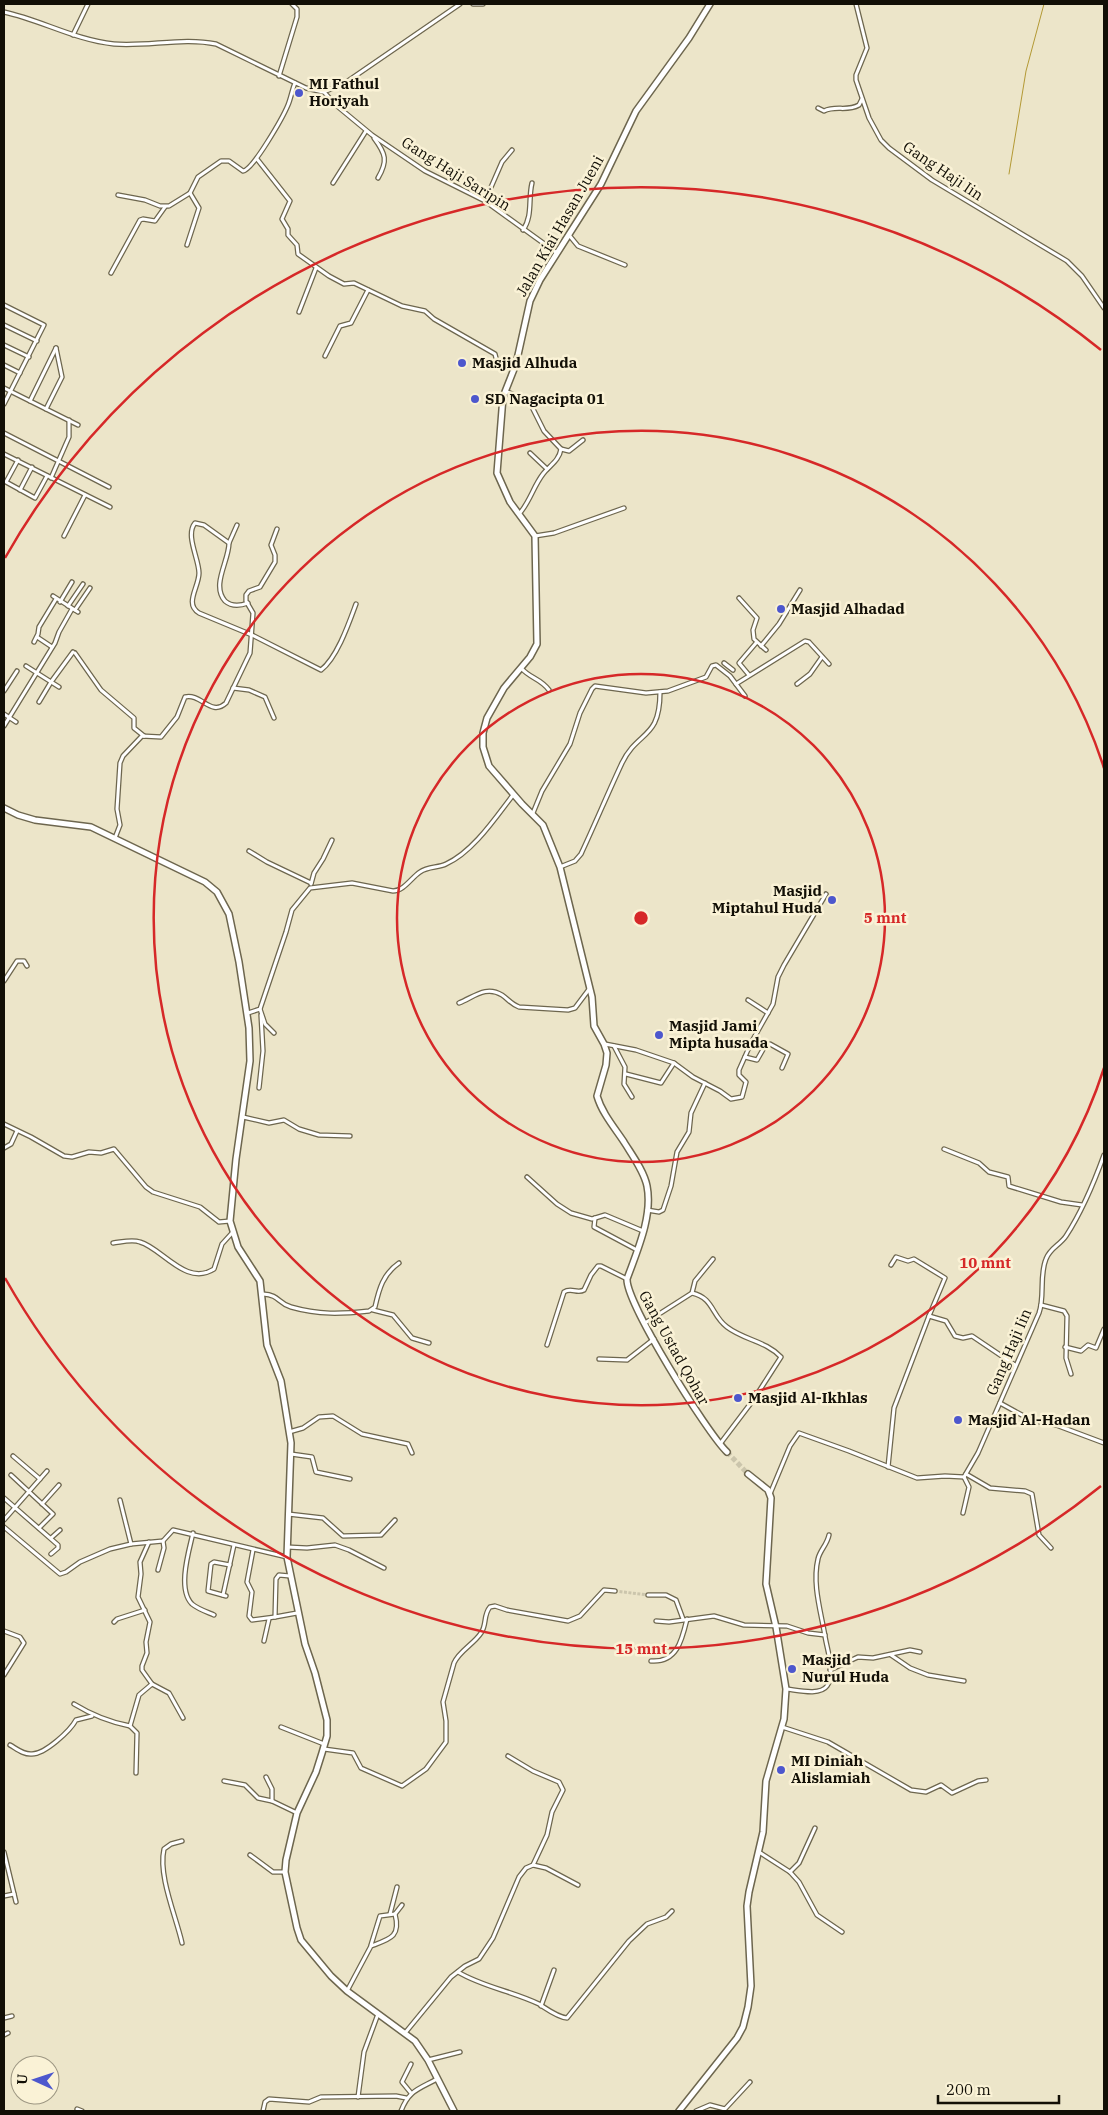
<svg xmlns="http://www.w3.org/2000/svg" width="1108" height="2115" viewBox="0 0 1108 2115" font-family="'IBM Plex Serif',serif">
	<rect width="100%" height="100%" fill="#ece5c9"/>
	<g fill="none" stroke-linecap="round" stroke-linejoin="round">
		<polyline stroke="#b39934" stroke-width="1" points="1009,174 1026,71 1044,4"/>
		<polyline stroke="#cbc5ac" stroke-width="3" stroke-dasharray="3 1.5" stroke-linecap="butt" points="615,1591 648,1595"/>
		<polyline stroke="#cbc5ac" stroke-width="5" stroke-dasharray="5 2.5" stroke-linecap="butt" points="727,1452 748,1474"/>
		<defs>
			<g id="street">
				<polyline points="473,4 483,4"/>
				<polyline points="856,4 867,48 856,75 856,80 869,118 881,140 889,148 932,180 1067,261 1082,276 1104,308"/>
				<path d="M4,12C41,20 75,40 114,44C147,47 183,37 216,44L306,88L323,92L342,85L460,4"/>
				<polyline points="73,35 88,4"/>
				<polyline points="279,76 297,17 297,9 292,4"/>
				<polyline points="324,92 337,106 372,135 425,171 485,201 557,253"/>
				<path d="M818,108L824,111C836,105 847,112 859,105L862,99"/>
				<path d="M374,138C386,154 388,161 378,178"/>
				<polyline points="257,159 290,201 282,219 288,229 288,235 297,245 298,254 329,276 344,284 354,283 402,306 425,311 434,319 495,354 497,362 514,369"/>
				<polyline points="333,183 366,131"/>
				<path d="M118,195L145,200L160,206H169L190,193L198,177L221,161H229L243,171C253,170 283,117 288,105C291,98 292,90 295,83"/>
				<polyline points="485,201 502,162 512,150"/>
				<path d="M523,230C533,216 528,199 532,183"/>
				<polyline points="569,235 578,246 625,265"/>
				<polyline points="187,245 199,208 190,193"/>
				<polyline points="111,273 140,220 143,219 155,221 165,207"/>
				<polyline points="4,305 44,325 4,404"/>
				<polyline points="299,312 316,268"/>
				<polyline points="4,325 37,341"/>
				<polyline points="4,345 29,357"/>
				<polyline points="325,356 340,326 351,323 368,290"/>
				<polyline points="4,365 20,373"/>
				<polyline points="4,388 78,425"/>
				<path d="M505,391L522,398L531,405L544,431L561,449C559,461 550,465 543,474C533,487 530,502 519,514"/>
				<polyline points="30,401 56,348"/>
				<polyline points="46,409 62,377 56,348"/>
				<polyline points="4,433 109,487"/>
				<polyline points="561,449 569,451 583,440"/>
				<polyline points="530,453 547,469"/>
				<polyline points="4,454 110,507"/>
				<polyline points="18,460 6,482 35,498 47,476"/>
				<polyline points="51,478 69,437 69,420"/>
				<polyline points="20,490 32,467"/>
				<polyline points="64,536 85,495"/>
				<polyline points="535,536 554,533 624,508"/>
				<polyline points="229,543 237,525"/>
				<polyline points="53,596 78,612"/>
				<polyline points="739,598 757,618 753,630 754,639 766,650"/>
				<polyline points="60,602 72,582"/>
				<path d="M248,603C240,606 232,607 225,601C211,585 229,561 229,543L204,525L195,523C185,535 199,559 199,573C199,587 184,604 199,613L252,635L321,670C337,658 349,623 356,604"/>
				<polyline points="68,606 83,584"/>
				<polyline points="75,610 90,588"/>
				<polyline points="37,637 52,647"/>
				<polyline points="34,642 38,634 39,627 56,599"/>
				<polyline points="761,646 779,624 800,590"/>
				<polyline points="75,653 101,690 134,718 134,728 144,736"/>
				<polyline points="724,663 733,670"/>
				<polyline points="26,666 59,687"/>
				<path d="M521,668C531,679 540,678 549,690"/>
				<polyline points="749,675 739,663 756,643"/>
				<polyline points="736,684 805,641 809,642 829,664"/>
				<polyline points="797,684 810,674 822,657"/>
				<polyline points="233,688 249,690 265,697 274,718"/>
				<polyline points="4,691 17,671"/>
				<polyline points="39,702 51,682 73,652"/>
				<polyline points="4,714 16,722"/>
				<polyline points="4,726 55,643 59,632 72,609"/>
				<polyline points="533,813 542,791 570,744 580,713 592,689 595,686 646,693 668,691 706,677 712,666 716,665 730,676 745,696"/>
				<path d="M115,838L120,825L117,809L120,763L123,756L142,736L161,737L177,717L185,697C201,693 211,717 226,703L250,653L253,613L246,601V595L249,591L260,587L275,562V555L271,545L277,529"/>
				<polyline points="249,851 267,862 311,883"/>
				<path d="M560,867L575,861L581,854C595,824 608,793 622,763C638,730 660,740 660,692"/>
				<polyline points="311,884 314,873 323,859 332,840"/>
				<polyline points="4,981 17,961 24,961 27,966"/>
				<polyline points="748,1000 768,1013"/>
				<path d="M459,1003C474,997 486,985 502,995C508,999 511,1004 519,1007L568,1010L575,1008L590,988"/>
				<polyline points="260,1009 265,1024 274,1033"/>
				<path d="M248,1013L260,1009L286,932L292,910L310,888L352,883L393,891C404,891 411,878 420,872C428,866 438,868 446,864C473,852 496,817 513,795"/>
				<polyline points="605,1044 636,1050 674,1063 693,1077 720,1091 731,1099 742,1097 746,1082 739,1075 739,1070 751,1043 773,1004 778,977 784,965 826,894"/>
				<polyline points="614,1046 625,1067 624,1084 632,1097"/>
				<polyline points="745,1057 757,1060 765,1046 770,1044 788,1054 782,1068"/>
				<polyline points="626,1074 661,1083 674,1063"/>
				<polyline points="259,1088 263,1051 261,1015"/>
				<polyline points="243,1117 269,1123 284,1120 299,1129 319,1135 350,1136"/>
				<polyline points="4,1124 31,1137 64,1156 72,1157 89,1152 101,1153 114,1149 146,1187 153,1192 200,1207 219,1222 230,1221"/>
				<polyline points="4,1148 11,1144 17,1131"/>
				<polyline points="944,1149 979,1163 989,1172 1008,1177 1009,1186 1061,1202 1082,1205"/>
				<polyline points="527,1177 557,1204 571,1213 592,1219 605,1215 643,1231"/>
				<polyline points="647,1210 659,1212 663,1210 671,1186 677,1152 689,1132 691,1113 705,1083"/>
				<polyline points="595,1218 594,1227 637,1250"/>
				<path d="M113,1243C122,1242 132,1239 140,1242C162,1248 186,1287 214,1269L222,1244L232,1233"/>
				<polyline points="891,1265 896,1257 908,1261 914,1259 945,1278 929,1316"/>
				<path d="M692,1293C714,1298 711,1315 727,1327C744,1340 766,1341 781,1357L754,1399L720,1444"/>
				<path d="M263,1294C280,1295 277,1303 291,1307C319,1315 341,1314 369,1311L375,1307C379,1289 383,1274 399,1263"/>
				<polyline points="1041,1305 1064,1311 1067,1316 1066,1358 1071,1374"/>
				<polyline points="373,1310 393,1315 412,1338 429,1343"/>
				<polyline points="645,1323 692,1293 695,1281 713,1259"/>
				<path d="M547,1345L564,1292C571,1287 577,1294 584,1290L591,1275L598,1266H601L627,1279"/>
				<polyline points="1065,1347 1081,1351 1088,1345 1096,1348 1104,1329"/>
				<polyline points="599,1359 627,1360 654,1339"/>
				<polyline points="1000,1403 1031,1420 1056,1425 1104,1443"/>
				<polyline points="289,1432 303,1428 319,1417 333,1416 362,1434 408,1444 412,1453"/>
				<polyline points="291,1454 312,1457 316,1472 350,1479"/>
				<polyline points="13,1456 40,1479"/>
				<polyline points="888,1467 894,1408 929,1316 946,1321 955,1336 963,1338 972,1336 1015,1365"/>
				<polyline points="966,1474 990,1488 1025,1491 1032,1494 1039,1535 1051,1548"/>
				<polyline points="11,1475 53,1514 39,1528"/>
				<path d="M770,1494L790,1446L799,1433L849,1451L917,1478L945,1476L964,1477L978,1453L1039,1313C1045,1296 1039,1276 1046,1259C1050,1248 1060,1245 1066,1236C1081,1213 1095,1180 1104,1155"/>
				<polyline points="4,1498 58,1545 58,1548 51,1554"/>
				<polyline points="120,1500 131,1544"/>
				<polyline points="42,1504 59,1485"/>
				<polyline points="963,1513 969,1487 964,1477"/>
				<polyline points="288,1514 323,1518 343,1536 381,1535 395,1520"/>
				<polyline points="4,1520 47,1471"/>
				<polyline points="4,1527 60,1574 66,1572 80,1562 110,1549 131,1544 163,1541 173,1530 287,1557"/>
				<path d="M193,1533C189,1551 177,1589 192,1604C198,1609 207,1612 214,1615"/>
				<polyline points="51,1538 60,1530"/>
				<polyline points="149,1542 140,1562 141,1574 138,1597 150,1622 146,1642 147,1653 142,1666 142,1670 152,1684 169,1693 183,1718"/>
				<polyline points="287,1547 307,1548 335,1545 349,1550 384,1568"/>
				<polyline points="253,1550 247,1582 252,1592 249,1616 252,1620 275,1617"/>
				<polyline points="158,1570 164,1548 163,1541"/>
				<polyline points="290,1576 279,1575 276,1579 275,1617 297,1613"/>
				<polyline points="223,1595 234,1545"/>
				<polyline points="648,1595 666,1595 676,1600 683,1619"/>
				<polyline points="226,1596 208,1591 211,1564 214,1562 230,1565"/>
				<polyline points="656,1621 669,1622 714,1616 744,1625 787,1626 808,1633 825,1635"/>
				<polyline points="114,1622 117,1619 145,1610"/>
				<polyline points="4,1631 20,1637 24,1643 4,1675"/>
				<polyline points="264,1641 269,1619"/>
				<polyline points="891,1655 910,1668 928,1675 964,1681"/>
				<path d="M651,1661C677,1663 682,1640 687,1619"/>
				<polyline points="830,1670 858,1657 873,1658 910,1650 920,1652"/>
				<path d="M786,1689C797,1690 820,1696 827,1686C836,1673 827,1650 825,1636C821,1612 812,1584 818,1559C820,1550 827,1545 829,1535"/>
				<path d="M74,1704C92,1715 109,1722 130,1726L139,1695L152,1684"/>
				<polyline points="130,1726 137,1733 136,1773"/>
				<polyline points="281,1727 324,1744"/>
				<polyline points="782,1727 828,1742 911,1790 926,1792 941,1785 952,1793 978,1781 986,1780"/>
				<path d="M10,1745C17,1749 24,1755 32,1754C45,1754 70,1731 76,1720L92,1716"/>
				<path d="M324,1749L353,1753L361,1768L402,1786L426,1769L446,1742V1721L443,1702L454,1663C459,1651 474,1644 481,1633C487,1625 483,1615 490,1607L495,1606L507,1610L568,1621L580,1616L604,1590L615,1591"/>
				<polyline points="266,1777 272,1789 272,1801 297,1813"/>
				<polyline points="224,1781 245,1785 258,1798 272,1801"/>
				<polyline points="4,1852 16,1902"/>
				<polyline points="759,1852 790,1872 799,1882 817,1915 842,1932"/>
				<polyline points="250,1855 273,1872 285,1872"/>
				<polyline points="533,1865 546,1868 578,1885"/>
				<polyline points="790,1872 799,1863 815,1828"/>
				<polyline points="4,1896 14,1894"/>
				<polyline points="390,1914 397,1887"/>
				<path d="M182,1943C176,1916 158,1876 164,1849L171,1844L182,1841"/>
				<polyline points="371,1945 380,1916 395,1914"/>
				<path d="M458,1972C483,1987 512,1991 539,2004C547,2009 557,2017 567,2018L629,1941L647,1924L666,1917L672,1911"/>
				<path d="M347,1991L371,1946C390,1939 401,1937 395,1914L402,1905"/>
				<polyline points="541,2006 554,1970"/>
				<polyline points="4,2018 12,2016"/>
				<polyline points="405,2033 451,1977 465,1966 479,1959 493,1938 519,1877 526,1868 533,1865 547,1835 552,1812 563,1790 559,1782 533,1771 508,1756"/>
				<polyline points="4,2035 8,2033"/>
				<polyline points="428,2060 460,2052"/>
				<polyline points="411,2064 402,2082 411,2093"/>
				<polyline points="358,2097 364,2052 378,2014"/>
				<polyline points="77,2109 82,2111"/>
				<polyline points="263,2111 265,2102 269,2099 309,2102 321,2097 396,2096 406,2098"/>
				<path d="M401,2111C409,2090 419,2089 437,2079"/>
				<polyline points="696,2111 710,2105 725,2109 750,2082"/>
			</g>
			<g id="secondary">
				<path d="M710,4L689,38L636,111L601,184L540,280L530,301L516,364L503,397L497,473L510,502L535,536L537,644L530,657L504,688L487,718L483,733V747L489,766L522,804L543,825L560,867L592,997L594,1026L604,1044L607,1053L606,1065L597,1096C602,1113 614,1127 624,1142C632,1155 644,1171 647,1186C653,1216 637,1251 627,1279C626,1303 707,1433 727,1452"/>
				<polyline points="4,808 18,815 35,820 91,827 205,882 217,892 229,914 239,962 249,1028 250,1061 236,1159 230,1221 238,1247 260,1281 267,1345 281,1381 291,1443 287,1557 305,1644 315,1673 327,1720 327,1736 322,1753 316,1772 297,1813 286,1860 285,1872 297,1928 301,1940 331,1976 347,1991 415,2041 428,2060 454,2111"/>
				<polyline points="679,2111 737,2038 743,2027 748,2007 751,1986 747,1906 749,1892 763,1832 766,1781 784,1719 786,1689 776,1627 766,1584 771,1498 768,1490 748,1474"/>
			</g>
		</defs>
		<use href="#street" stroke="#6d664e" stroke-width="5.5"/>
		<use href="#secondary" stroke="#6d664e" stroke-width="8"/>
		<use href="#street" stroke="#fff" stroke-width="3"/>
		<use href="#secondary" stroke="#fff" stroke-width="5"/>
	</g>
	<g fill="none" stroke="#d62828" stroke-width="2.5">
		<circle cx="641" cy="918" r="244"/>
		<path d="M1104 1068A487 487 0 1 1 1104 768"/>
		<path d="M1101 1486A731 731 0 0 1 5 1278M5 558A731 731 0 0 1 1101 350"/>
	</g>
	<g fill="#4d57cd" stroke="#faf2d6" stroke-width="2">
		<circle cx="299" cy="93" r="5"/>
		<circle cx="462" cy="363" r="5"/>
		<circle cx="475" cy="399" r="5"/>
		<circle cx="781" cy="609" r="5"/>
		<circle cx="832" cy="900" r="5"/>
		<circle cx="659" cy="1035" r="5"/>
		<circle cx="738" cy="1398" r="5"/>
		<circle cx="958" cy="1420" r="5"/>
		<circle cx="792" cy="1669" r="5"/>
		<circle cx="781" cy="1770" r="5"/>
	</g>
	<g text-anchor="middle" stroke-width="5" stroke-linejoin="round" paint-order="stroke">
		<g font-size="15" font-weight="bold" fill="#120f06" stroke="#faf2d6" text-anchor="start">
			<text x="309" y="89">MI Fathul<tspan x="309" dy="17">Horiyah</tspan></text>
			<text x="472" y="368">Masjid Alhuda</text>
			<text x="485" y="404">SD Nagacipta 01</text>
			<text x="791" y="614">Masjid Alhadad</text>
			<text x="822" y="896" text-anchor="end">Masjid<tspan x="822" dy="17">Miptahul Huda</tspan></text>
			<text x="669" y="1031">Masjid Jami<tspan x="669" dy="17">Mipta husada</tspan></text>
			<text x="748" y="1403">Masjid Al-Ikhlas</text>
			<text x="968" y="1425">Masjid Al-Hadan</text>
			<text x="802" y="1665">Masjid<tspan x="802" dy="17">Nurul Huda</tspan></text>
			<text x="791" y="1766">MI Diniah<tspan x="791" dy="17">Alislamiah</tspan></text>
		</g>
		<g font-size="15" fill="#120f06" stroke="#faf2d6">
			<text transform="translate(943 171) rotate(34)" y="5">Gang Haji Iin</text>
			<text transform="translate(456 174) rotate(32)" y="5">Gang Haji Saripin</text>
			<text transform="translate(560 226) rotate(-60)" y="5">Jalan Kiai Hasan Jueni</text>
			<text transform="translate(674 1348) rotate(61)" y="5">Gang Ustad Qohar</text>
			<text transform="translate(1009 1352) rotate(-67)" y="5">Gang Haji Iin</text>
		</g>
	</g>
	<circle cx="641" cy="918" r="8" fill="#d62828" stroke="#faf2d6" stroke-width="2.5"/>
	<g font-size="15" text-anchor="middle" font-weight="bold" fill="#d62828" stroke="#faf2d6" stroke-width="5" stroke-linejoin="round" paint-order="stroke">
		<text x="885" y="923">5 mnt</text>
		<text x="985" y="1268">10 mnt</text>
		<text x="641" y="1654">15 mnt</text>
	</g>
	<rect width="1108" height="2115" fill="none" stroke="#120f06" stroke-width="10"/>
	<g transform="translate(35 2080) rotate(273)"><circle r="24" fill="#faf2d6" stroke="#9d9783"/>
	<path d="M0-4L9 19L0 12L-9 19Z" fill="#4d57cd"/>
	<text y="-8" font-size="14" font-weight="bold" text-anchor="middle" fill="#120f06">U</text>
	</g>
	<path d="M938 2095v8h121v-8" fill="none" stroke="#120f06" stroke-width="2.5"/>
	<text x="946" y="2095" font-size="15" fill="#120f06" stroke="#faf2d6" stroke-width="4" paint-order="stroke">200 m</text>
</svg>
